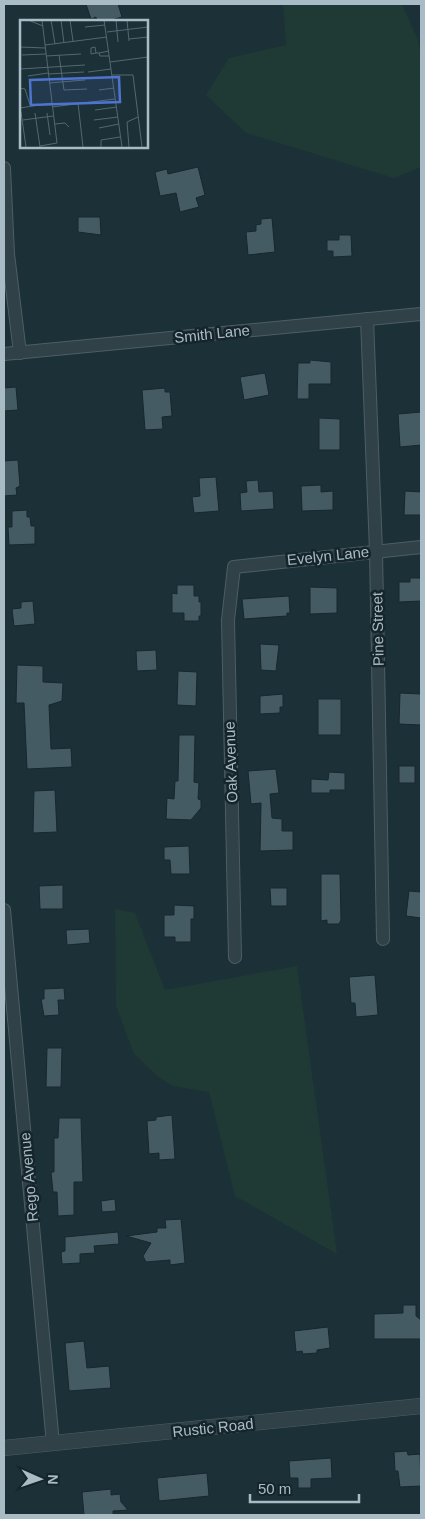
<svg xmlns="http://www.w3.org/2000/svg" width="425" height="1519" viewBox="0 0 425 1519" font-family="Arial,sans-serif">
	<rect width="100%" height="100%" fill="#1c3037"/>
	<g fill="#1f3a34">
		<polygon points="283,4 402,4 418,40 421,58 421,167 394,178 246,133 206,95 229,58 286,45"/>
		<polygon points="115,909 135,913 165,990 297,966 337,1254 235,1196 209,1092 173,1086 158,1077 134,1054 116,1006"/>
	</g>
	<g fill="#445b63" stroke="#18272e">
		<polygon points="86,4 118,4 122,17 108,21 97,21 96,17 91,19"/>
		<polygon points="198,167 205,195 196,198 199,207 180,212 176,193 160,196 155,172 167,169 168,174"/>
		<polygon points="78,217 100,217 101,235 78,232"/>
		<polygon points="272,218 275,252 248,255 246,232 256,231 256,225 261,224 261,219"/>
		<polygon points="339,235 351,235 352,256 333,257 333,251 327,251 327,240 339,240"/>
		<polygon points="310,360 331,362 331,384 309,384 309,399 297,399 298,363 310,363"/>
		<polygon points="265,373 269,395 244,400 240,377"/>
		<polygon points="16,387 18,410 4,411 4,388"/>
		<polygon points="165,388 165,392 170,392 172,416 162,417 163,429 145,430 142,390"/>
		<polygon points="421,412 421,445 400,447 398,414"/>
		<polygon points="319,418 340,419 340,450 319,450"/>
		<polygon points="18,460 20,486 16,488 17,495 4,496 4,461"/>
		<polygon points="216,477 219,511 194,513 192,497 200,496 199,478"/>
		<polygon points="258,480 259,492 273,491 274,509 241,511 240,493 247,492 246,481"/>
		<polygon points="321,485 321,492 333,491 333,510 302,511 301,486"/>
		<polygon points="405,491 421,492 421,515 404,515"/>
		<polygon points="27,510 27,517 30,517 31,526 35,526 35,544 9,545 8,527 12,527 12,511"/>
		<polygon points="410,578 421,578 421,601 399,602 399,582 410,582"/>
		<polygon points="177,585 194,585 194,596 199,596 199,602 201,602 201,616 199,616 199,621 184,621 184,613 172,613 172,593 177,594"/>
		<polygon points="310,587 337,588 337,613 310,614"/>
		<polygon points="289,596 290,613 287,613 287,616 244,619 242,599"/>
		<polygon points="33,601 35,624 14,626 12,609 21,608 21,602"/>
		<polygon points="260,644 279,645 276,671 261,670"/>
		<polygon points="156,650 157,670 137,671 136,651"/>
		<polygon points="17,665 43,666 43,682 63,683 62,701 49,705 51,749 71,748 72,767 27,769 24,703 16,703"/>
		<polygon points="178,671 197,672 196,706 177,705"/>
		<polygon points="400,693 421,694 421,725 399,724"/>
		<polygon points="283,694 283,707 280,707 280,713 260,714 260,696"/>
		<rect x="318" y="699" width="23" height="36"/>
		<polygon points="179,735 195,735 194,782 199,783 198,799 201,800 201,808 191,820 166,819 167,798 174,799 175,781 178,781"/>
		<rect x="399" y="766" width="16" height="17"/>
		<polygon points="276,769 279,793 270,794 272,818 282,819 282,831 293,831 293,850 260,851 261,803 251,804 248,771"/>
		<polygon points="329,772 345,773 345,790 330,790 330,793 311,793 311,779 328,780"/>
		<polygon points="55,790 57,832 33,833 34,791"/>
		<polygon points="189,846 190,874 171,874 170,860 164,860 164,847"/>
		<polygon points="321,874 340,874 341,920 339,924 327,924 327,920 321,921"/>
		<polygon points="63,885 63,909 40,909 39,886"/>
		<polygon points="270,888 287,888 287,906 271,906"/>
		<polygon points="409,891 421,892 421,918 406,916"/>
		<polygon points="174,905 194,906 194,919 191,919 191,942 175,942 175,937 164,937 164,915 174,915"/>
		<polygon points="89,929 90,943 67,945 66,930"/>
		<polygon points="375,975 378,1015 356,1017 355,1003 351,1003 349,977"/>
		<polygon points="64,988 65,1000 58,1000 59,1015 44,1016 41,999 44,999 44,989"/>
		<polygon points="47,1048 62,1048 61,1087 46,1087"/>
		<polygon points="172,1115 175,1159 159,1160 159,1153 149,1154 147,1121 156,1120 156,1117"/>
		<polygon points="59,1118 81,1118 83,1182 74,1182 74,1215 58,1216 57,1192 53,1192 51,1172 54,1172 54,1138 58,1138"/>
		<polygon points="115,1199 116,1211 102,1212 101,1201"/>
		<polygon points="181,1219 185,1263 170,1265 170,1260 146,1262 143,1256 151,1243 126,1236 157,1232 157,1228 166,1228 165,1220"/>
		<polygon points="118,1232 119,1244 94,1246 95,1253 80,1254 80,1263 62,1264 61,1252 65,1251 65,1237"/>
		<polygon points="403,1305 416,1305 416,1316 421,1320 421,1339 374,1339 374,1314 403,1313"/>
		<polygon points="328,1327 330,1348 317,1350 317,1353 303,1354 302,1351 296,1352 294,1331"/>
		<polygon points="84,1341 87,1368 109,1366 111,1388 69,1391 65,1343"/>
		<polygon points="407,1451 408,1455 420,1454 421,1486 400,1487 398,1471 395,1471 394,1452"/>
		<polygon points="331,1458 332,1478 311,1479 311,1488 298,1488 298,1478 290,1478 289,1461"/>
		<polygon points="207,1473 209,1496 159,1501 157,1478"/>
		<polygon points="111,1489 111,1495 120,1494 121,1502 128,1510 113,1511 113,1515 84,1515 82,1492"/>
	</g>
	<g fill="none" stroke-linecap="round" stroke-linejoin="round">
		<defs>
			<g id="minor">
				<polyline points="4,168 8,254 20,353"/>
				<polyline points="367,319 376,551 383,939"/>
				<polyline points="4,354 421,314"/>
				<polyline points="4,910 53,1444"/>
				<polyline points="235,957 228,620 234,567 421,547"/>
			</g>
			<polyline id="tertiary" points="4,1448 421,1406"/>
		</defs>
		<use href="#minor" stroke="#4d5e66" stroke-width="14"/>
		<use href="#tertiary" stroke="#4d5e66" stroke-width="16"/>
		<use href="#minor" stroke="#304147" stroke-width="12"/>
		<use href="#tertiary" stroke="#304147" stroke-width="15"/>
	</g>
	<g text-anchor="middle" stroke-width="5" stroke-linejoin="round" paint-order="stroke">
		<g font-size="15" fill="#a9bcc5" stroke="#16252b">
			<text transform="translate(212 334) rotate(-6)" y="5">Smith Lane</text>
			<text transform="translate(328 556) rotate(-6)" y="5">Evelyn Lane</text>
			<text transform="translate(378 629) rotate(-91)" y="5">Pine Street</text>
			<text transform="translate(231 762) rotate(-92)" y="5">Oak Avenue</text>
			<text transform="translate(29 1177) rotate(-95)" y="5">Rego Avenue</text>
			<text transform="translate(213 1428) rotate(-6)" y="5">Rustic Road</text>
		</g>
	</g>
	<g transform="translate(20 20)">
		<rect width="128" height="128" fill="#1c3037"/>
		<path fill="none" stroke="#546870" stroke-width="1" d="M8,0L23,6M31,0L35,24M41,0L44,23M50,0L53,21M84,0L102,127M96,0L98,22M107,0L109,21M65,7L85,5M87,12L128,7M109,19L128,17M25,25L87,17M0,27L25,28M89,31L79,33L80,36H89M76,33L75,27L71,28V34L76,33H79M2,35L26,34M39,35L44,70L67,69M26,36L61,34M90,42L128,37M0,49L65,45M68,52L91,49M28,54L64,52M92,55H113L122,127M8,56L28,53M29,63L65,60M0,68L5,69L10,85M79,70L94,68M58,83L63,127M32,87L95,79M0,88L32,83M75,90L97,87M1,92L6,127M15,93L20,127M27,93L30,115M3,100L33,96M74,100L98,97M35,104L45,103L49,107M79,108L99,104M20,126L37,123L22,0M81,127V120L100,117M109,127L107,102L118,97"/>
		<path fill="#4e74d1" fill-opacity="0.15" stroke="#4e74d1" stroke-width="2.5" d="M99,57L100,82L11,85L10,60Z"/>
		<rect width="128" height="128" fill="none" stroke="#a9bcc5" stroke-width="2.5"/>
	</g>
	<rect width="425" height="1519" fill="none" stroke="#a9bcc5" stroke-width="10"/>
	<g transform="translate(40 1479) rotate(92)" stroke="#16252b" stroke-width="4" paint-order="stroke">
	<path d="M0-4L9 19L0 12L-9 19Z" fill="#a9bcc5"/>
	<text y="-8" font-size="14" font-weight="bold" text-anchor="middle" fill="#a9bcc5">N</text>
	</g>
	<path d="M250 1494v8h109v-8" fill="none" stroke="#a9bcc5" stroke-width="2.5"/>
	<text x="258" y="1494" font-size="15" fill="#a9bcc5" stroke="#16252b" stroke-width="4" paint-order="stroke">50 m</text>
</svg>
